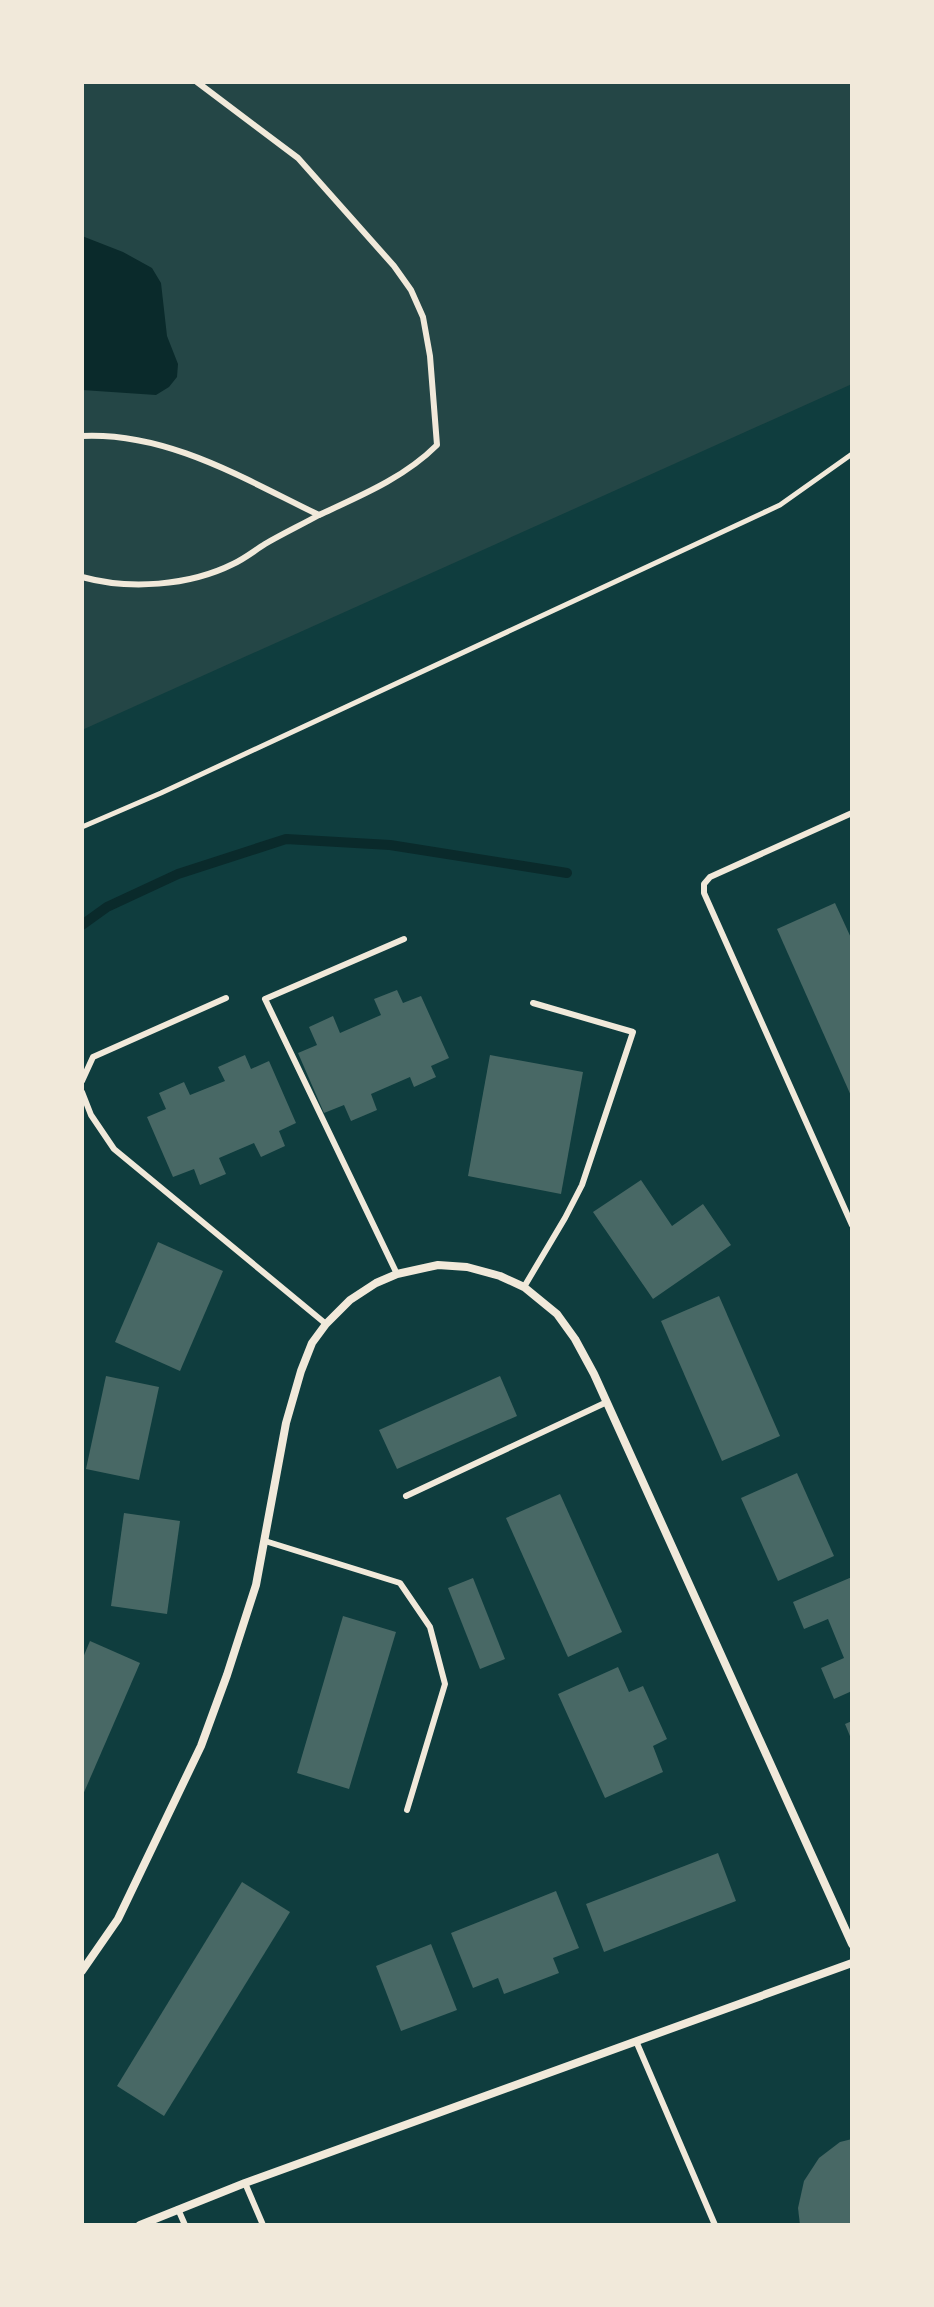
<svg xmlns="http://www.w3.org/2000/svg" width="934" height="2307" viewBox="0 0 934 2307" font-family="'DejaVu Sans',sans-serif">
	<rect width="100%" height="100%" fill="#0f3d3e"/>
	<polygon fill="#244646" points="82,82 852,82 852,384 82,730"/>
	<polygon fill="#0a2a2b" points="82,236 123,252 152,268 161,283 167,336 178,364 177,377 169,387 156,395 82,390"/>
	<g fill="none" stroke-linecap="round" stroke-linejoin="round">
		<polyline stroke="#0a2a2b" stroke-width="10" points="82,925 107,907 178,874 286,839 390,845 567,873"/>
	</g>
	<g fill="#486865">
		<polygon points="835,903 852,940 852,1098 777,929"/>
		<polygon points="397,990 403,1003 421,996 449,1058 431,1066 436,1077 414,1087 410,1077 371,1094 377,1110 351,1121 344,1105 324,1113 298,1053 317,1045 309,1027 333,1016 340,1033 381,1015 374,999"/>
		<polygon points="245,1055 251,1069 269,1061 296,1123 279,1131 285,1146 261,1157 254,1143 219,1158 226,1174 200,1185 194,1169 173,1177 147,1117 166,1109 159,1093 184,1082 190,1095 225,1081 218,1067"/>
		<polygon points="490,1055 583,1072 561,1194 468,1176"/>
		<polygon points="641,1180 672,1226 703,1204 731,1245 653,1299 593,1212"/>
		<polygon points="158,1242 223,1271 180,1371 115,1342"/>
		<polygon points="719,1296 780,1436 722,1461 661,1321"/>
		<polygon points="106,1376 159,1387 139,1480 86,1469"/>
		<polygon points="500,1376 517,1416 397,1469 379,1430"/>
		<polygon points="797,1473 834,1556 778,1581 741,1498"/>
		<polygon points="560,1494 622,1632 568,1657 506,1518"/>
		<polygon points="124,1513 180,1521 167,1614 111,1606"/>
		<polygon points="852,1577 852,1691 834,1699 821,1668 844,1658 828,1619 804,1629 793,1602"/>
		<polygon points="473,1578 505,1659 480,1669 448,1588"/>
		<polygon points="343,1616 396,1632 349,1789 297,1773"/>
		<polygon points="90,1641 140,1663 82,1797 82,1660"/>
		<polygon points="618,1667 629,1692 643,1686 667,1739 653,1746 663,1772 605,1798 558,1694"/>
		<polygon points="852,1721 852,1741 845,1724"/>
		<polygon points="718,1853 736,1901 604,1952 586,1904"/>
		<polygon points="242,1882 290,1912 164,2116 117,2086"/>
		<polygon points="556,1891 579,1948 553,1958 559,1973 504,1994 498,1978 473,1988 451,1933"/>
		<polygon points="431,1944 457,2010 401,2031 376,1966"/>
		<polygon points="852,2139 852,2225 800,2225 798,2208 804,2181 819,2158 840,2142"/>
	</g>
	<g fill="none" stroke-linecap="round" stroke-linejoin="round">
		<polyline stroke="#f1e9da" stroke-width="5" points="82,827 161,793 780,505 852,454"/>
		<g stroke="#f1e9da" stroke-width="6">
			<path d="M82,436C168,432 244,479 319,515C360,496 404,478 437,445L430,356L423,317L411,290L394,266L298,158L197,82"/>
			<path d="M82,577C129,590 189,586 233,564C244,559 254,551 265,544C282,534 301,525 319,515"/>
			<polyline points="852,813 710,877 704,884 704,893 852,1225"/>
			<polyline points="82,1081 93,1057 226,998"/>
			<polyline points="82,1092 91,1115 114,1149 326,1324"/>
			<polyline points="397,1274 265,999 404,939"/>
			<polyline points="524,1287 565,1218 582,1185 633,1032 533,1003"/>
			<polyline points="406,1496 607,1402"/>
			<polyline points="265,1541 400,1583 430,1627 445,1684 407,1810"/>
			<polyline points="636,2041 715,2225"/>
			<polyline points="245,2183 263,2225"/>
			<polyline points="178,2209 185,2225"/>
		</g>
		<g stroke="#f1e9da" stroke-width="8">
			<polyline points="82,1971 118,1919 201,1746 227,1675 256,1585 286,1423 301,1371 312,1343 326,1324 350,1300 376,1283 397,1274 438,1265 467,1267 500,1276 524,1287 557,1314 575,1339 594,1374 852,1944"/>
			<polyline points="140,2225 245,2183 852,1963"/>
		</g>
	</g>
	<rect width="934" height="2307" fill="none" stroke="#f1e9da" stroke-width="168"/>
</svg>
